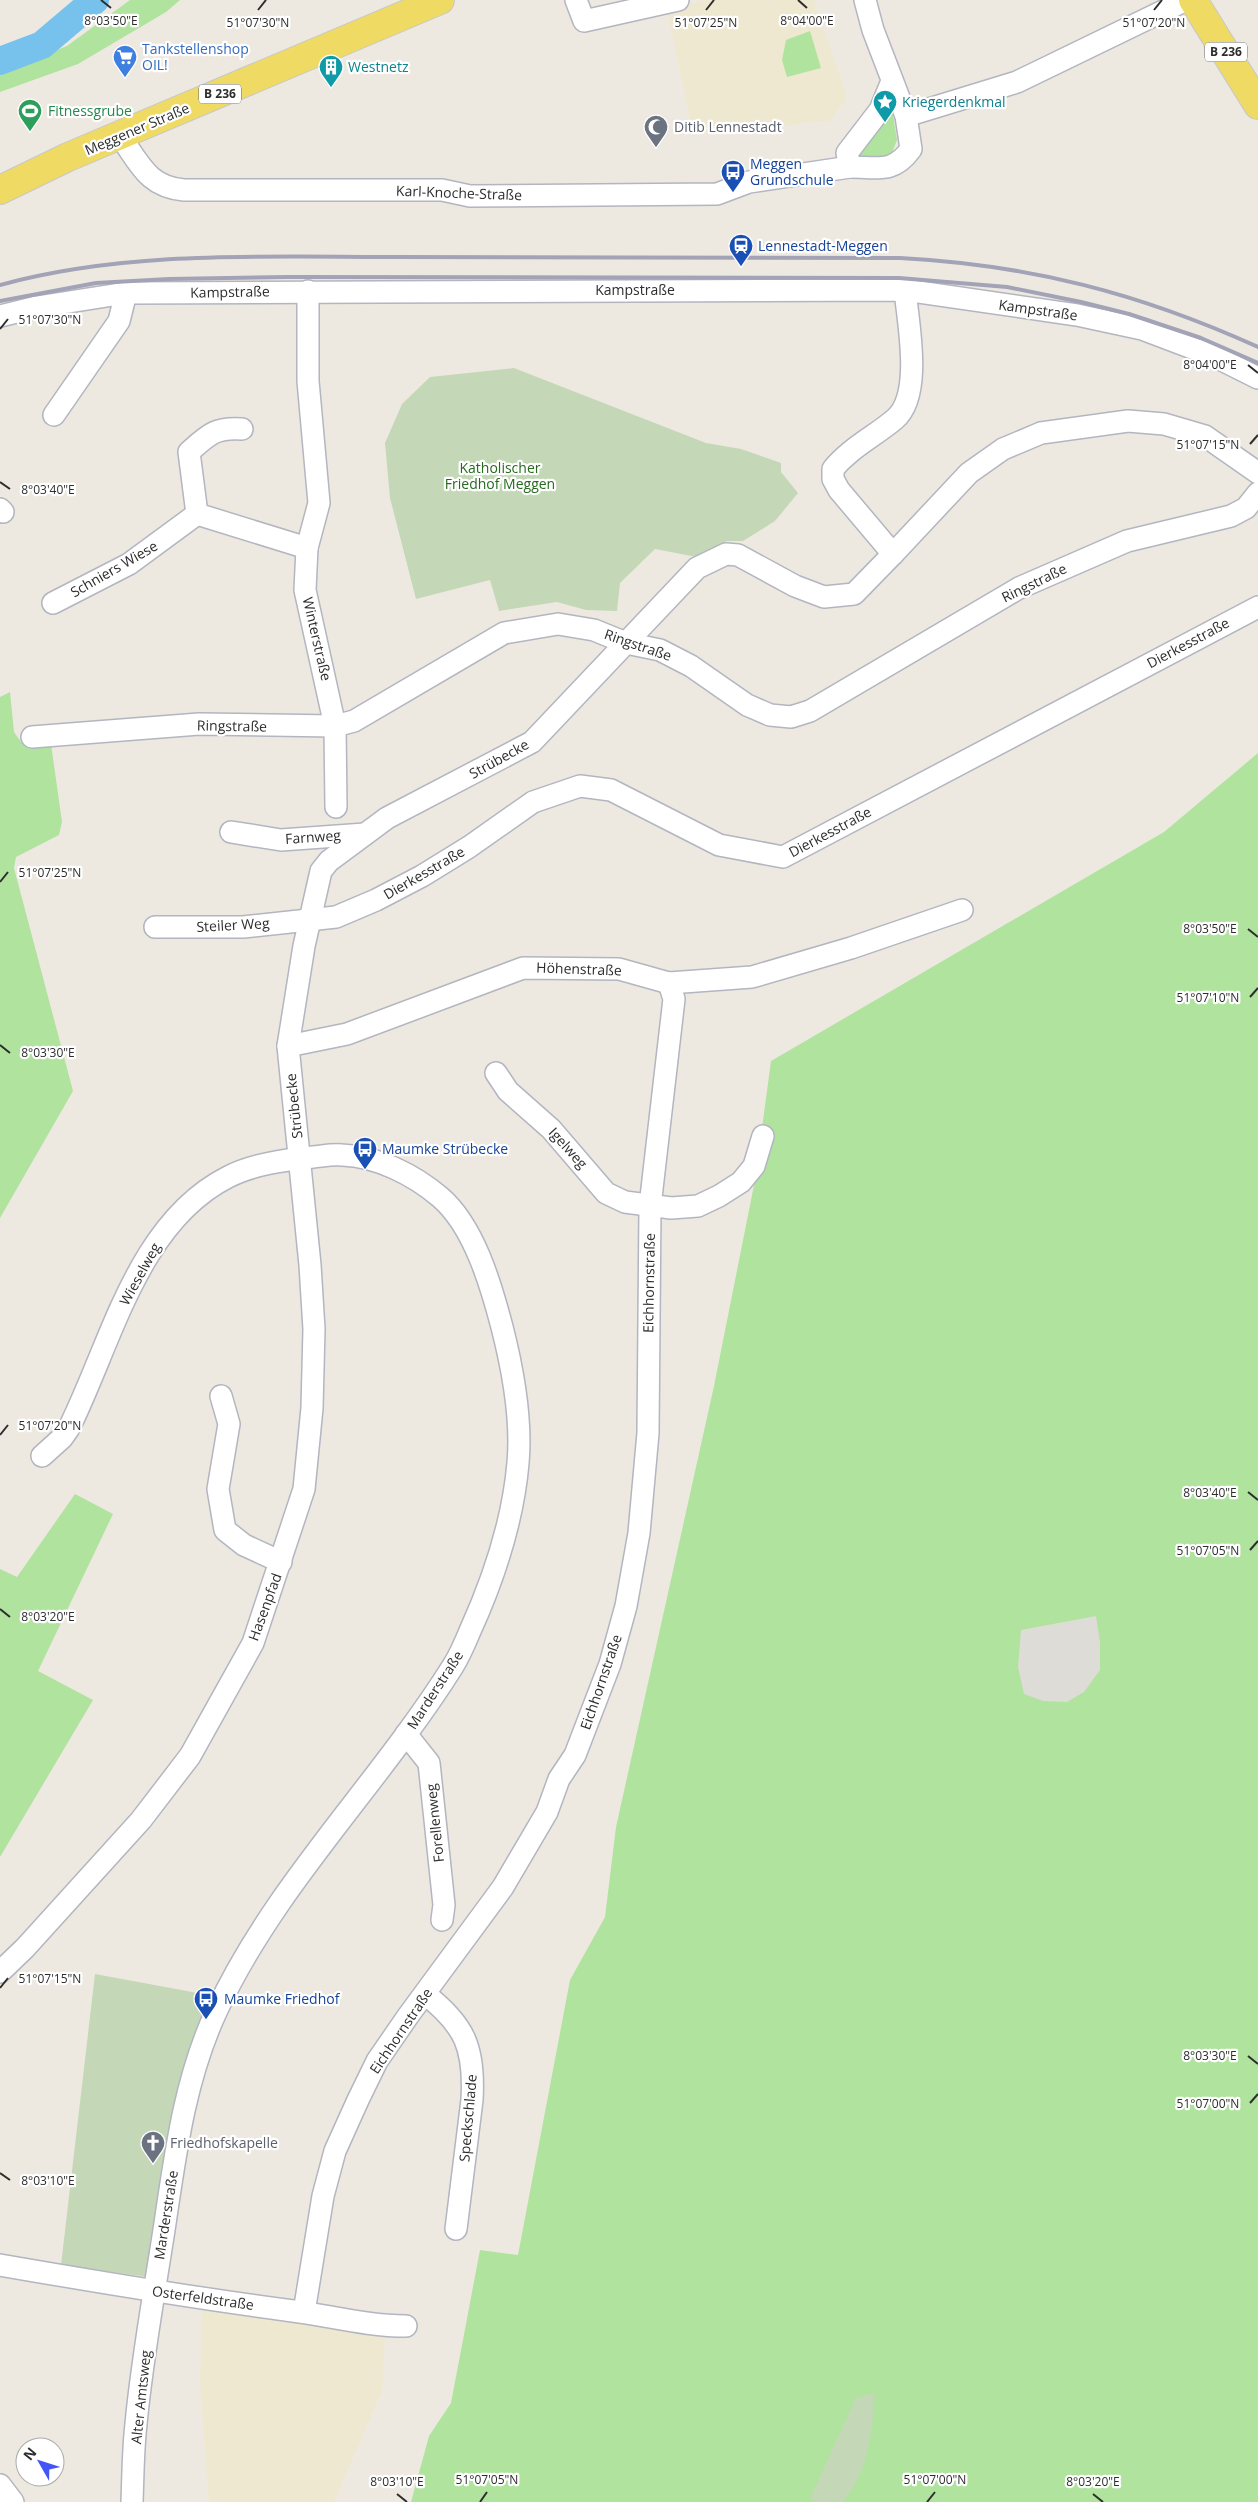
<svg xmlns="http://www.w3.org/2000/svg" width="1258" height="2502" viewBox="0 0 1258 2502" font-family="'Open Sans',sans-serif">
	<rect width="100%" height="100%" fill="#eee9e0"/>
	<g fill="#efe8d0">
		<polygon points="707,0 813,0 845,89 846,100 829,121 693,134 667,9"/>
		<polygon points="202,2308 385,2333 382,2391 334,2502 209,2502 200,2384"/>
	</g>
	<g fill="#afe39e">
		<polygon points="130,0 180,0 166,12 78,64 0,92 0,72 67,46"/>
		<polygon points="810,31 821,68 787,77 782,60 786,40"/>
		<polygon points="892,109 897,140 890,158 860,163 854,148 883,113"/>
		<polygon points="10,692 14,732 23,745 51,744 62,822 59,835 16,857 14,868 73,1091 0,1218 0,697"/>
		<polygon points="1258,753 1258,2502 411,2502 429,2436 451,2403 480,2250 518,2255 570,1980 605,1917 616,1827 714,1386 755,1180 771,1061 1164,832"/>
		<polygon points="75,1494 113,1514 38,1671 93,1700 0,1857 0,1569 17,1577"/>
	</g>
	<g fill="#c4d8b7">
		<polygon points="514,368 706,443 741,449 781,463 781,472 798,493 775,521 743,541 727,541 697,557 655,549 620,583 617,611 586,610 557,602 499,611 490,580 416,599 390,498 385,443 402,404 430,377"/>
		<polygon points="95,1974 214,1996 149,2277 61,2265"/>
		<path d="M875,2393C872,2433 869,2469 843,2502H816L810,2498L856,2398Z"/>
	</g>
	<polygon fill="#dedcd7" points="1096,1616 1100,1642 1100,1670 1084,1692 1067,1702 1043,1701 1024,1694 1018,1667 1021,1630"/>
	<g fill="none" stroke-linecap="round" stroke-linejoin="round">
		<polyline stroke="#76c2ed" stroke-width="28" points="0,61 42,45 95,0"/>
		<defs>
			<g id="minor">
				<polyline points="576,0 584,21 678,0"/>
				<path d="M865,0L873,30L906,116L911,149C893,174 878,167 850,167L847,153L880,110L892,81"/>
				<polyline points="906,116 1017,82 1186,0"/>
				<path d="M120,136C140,164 148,187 184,190H442L470,196L717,194L749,182L850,167"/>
				<path d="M905,290C908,323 923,395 895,419C875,436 850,448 833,469V479L839,490L893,554L969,473L1003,449L1041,433L1128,421L1164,424L1205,436L1258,473"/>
				<polyline points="308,291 308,381 319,503 307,548 305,590 335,726 336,807"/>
				<polyline points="0,316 37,307 126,293 905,290 1077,315 1142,329 1216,357 1258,378"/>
				<polyline points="54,415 119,321 126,293"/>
				<path d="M242,429C215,427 208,435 189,452L197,514L307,548"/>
				<polyline points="0,509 3,512"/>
				<polyline points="53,603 129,564 197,514"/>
				<polyline points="32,737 199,724 335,726 354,721 504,633 558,624 594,630 626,643 660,650 691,666 747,705 770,715 791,717 810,711 1019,588 1127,541 1231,516 1246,508 1258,493"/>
				<polyline points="231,832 281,840 365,834"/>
				<polyline points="155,927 243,927 336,917 376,900 422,876 469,847 533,802 580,786 611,790 719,845 783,857 1258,607"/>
				<polyline points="288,1046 347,1034 523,968 619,969 669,983 752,977 851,948 962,910"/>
				<polyline points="496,1073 508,1091 551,1129 606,1193 625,1202 671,1208 698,1206 719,1196 741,1182 754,1166 763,1136"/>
				<polyline points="221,1396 229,1424 218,1489 225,1530 244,1545 281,1562"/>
				<path d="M42,1456L62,1438L69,1428C111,1344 137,1223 228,1177C253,1164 285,1160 313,1157C323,1156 333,1154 342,1155C377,1156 414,1175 440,1197C474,1226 491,1285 502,1327C513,1370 522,1419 518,1463C513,1521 494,1578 470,1631C465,1643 460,1655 453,1666C379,1784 274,1886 216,2012C184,2081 175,2157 164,2230C154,2295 142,2359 136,2424C133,2450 133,2476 132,2502"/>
				<polyline points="406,1734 429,1763 444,1905 442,1920"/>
				<polyline points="0,1972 25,1948 141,1820 190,1756 253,1643 304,1489 312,1408 314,1329 310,1265 288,1046 304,946 321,871 329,861 387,818 532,742 697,568 726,554 738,555 795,586 824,597 854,594 893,554"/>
				<path d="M425,1994C465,2025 475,2048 472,2100L456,2229"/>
				<path d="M0,2265C98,2282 195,2298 293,2311C331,2316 367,2326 406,2326"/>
				<polyline points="304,2312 323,2196 335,2151 358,2100 377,2061 408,2016 503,1887 547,1812 559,1779 575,1755 610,1664 626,1606 639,1533 648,1433 650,1206 674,999 669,983"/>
				<polyline points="0,2485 13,2502"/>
			</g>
			<g id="major">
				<polyline points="1193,0 1258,105"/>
				<polyline points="0,190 68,157 440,0"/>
			</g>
		</defs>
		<use href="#minor" stroke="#b3b5c0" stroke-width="24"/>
		<use href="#major" stroke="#c8c8c8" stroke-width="30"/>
		<use href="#minor" stroke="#fff" stroke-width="21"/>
		<use href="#major" stroke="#efdb64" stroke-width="28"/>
		<g stroke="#a2a3b7" stroke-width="4">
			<path d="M0,285C128,250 265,257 397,257C564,257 732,257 900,258C1030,265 1139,293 1258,347"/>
			<polyline points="0,301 96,283 169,279 288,277 899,278 1007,287 1081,302 1129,314 1201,338 1258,363"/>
		</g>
	</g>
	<path fill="none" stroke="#2d2d2d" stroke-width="2" d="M101,0L111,8M798,0L807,8M258,10L266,0M706,10L714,0M1154,10L1162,0M0,329L8,319M1248,365L1258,373M1250,444L1258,435M0,482L10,489M0,882L8,872M1248,929L1258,937M1250,997L1258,988M0,1045L10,1053M0,1435L8,1425M1248,1492L1258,1500M1250,1550L1258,1541M0,1609L10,1617M0,1988L8,1978M1248,2056L1258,2064M1250,2103L1258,2094M0,2173L10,2180M397,2494L407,2502M1093,2494L1103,2502M480,2502L487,2492M927,2502L935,2492"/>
	<defs>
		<symbol id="supermarket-pin" viewBox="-11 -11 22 30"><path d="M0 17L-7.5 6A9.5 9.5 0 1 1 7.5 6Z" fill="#3f7fe0" stroke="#fff"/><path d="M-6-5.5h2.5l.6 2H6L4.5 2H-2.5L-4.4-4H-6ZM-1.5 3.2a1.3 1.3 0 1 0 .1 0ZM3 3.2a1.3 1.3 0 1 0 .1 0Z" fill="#fff"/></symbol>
		<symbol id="building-pin" viewBox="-11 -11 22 30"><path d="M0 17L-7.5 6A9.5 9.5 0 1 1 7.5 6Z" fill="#0f9aa8" stroke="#fff"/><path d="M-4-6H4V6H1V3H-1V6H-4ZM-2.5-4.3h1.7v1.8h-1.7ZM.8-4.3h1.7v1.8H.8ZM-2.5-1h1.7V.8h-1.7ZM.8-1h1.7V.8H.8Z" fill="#fff"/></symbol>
		<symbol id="sight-pin" viewBox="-11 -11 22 30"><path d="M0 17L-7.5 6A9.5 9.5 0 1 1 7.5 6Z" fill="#0f9aa8" stroke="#fff"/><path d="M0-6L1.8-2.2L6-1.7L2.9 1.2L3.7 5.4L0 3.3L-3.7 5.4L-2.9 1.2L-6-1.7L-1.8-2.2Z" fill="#fff"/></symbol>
		<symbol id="stadium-pin" viewBox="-11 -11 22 30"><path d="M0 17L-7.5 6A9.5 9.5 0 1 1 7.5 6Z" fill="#2e9e5b" stroke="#fff"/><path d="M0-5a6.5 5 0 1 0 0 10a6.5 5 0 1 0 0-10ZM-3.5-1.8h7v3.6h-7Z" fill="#fff"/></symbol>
		<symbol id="mosque-pin" viewBox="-11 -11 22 30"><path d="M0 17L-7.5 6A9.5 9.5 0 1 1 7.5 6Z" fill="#6b7280" stroke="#fff"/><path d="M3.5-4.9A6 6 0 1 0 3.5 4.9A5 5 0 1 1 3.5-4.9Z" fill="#fff"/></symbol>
		<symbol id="bus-pin" viewBox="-11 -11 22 30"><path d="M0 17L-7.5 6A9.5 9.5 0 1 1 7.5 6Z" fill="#1a4fb4" stroke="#fff"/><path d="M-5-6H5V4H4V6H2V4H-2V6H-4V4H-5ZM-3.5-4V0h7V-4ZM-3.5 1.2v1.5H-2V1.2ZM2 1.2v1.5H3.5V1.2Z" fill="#fff"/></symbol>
		<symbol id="station-pin" viewBox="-11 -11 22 30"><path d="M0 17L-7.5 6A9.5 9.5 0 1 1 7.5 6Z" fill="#1a4fb4" stroke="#fff"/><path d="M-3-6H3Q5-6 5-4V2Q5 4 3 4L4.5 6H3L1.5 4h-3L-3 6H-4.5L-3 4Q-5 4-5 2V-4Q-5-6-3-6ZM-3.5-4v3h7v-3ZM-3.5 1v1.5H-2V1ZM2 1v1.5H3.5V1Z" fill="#fff"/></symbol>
		<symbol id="church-pin" viewBox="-11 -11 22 30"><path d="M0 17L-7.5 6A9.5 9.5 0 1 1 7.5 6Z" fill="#6b7280" stroke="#fff"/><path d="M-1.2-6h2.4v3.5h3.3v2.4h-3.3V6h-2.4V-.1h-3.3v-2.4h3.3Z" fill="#fff"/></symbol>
	</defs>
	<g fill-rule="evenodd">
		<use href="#supermarket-pin" x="111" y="43" width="28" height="38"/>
		<use href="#building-pin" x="317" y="53" width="28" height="38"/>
		<use href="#sight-pin" x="871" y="88" width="28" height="38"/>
		<use href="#stadium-pin" x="16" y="97" width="28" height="38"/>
		<use href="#mosque-pin" x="642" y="113" width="28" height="38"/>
		<use href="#bus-pin" x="719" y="158" width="28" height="38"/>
		<use href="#station-pin" x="727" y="232" width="28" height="38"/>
		<use href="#bus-pin" x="351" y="1135" width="28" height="38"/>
		<use href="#bus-pin" x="192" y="1985" width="28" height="38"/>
		<use href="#church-pin" x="139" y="2129" width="28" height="38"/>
	</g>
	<g text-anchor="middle" stroke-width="4.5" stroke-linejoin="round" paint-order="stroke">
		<g fill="#fff" stroke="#6c6c6c" stroke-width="1">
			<rect x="1205" y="42.5" width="42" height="19" rx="4"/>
			<rect x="199" y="84.5" width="42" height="19" rx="4"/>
		</g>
		<g font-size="12" font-weight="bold" fill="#2d2d2d">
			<text x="1226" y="56">B 236</text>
			<text x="220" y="98">B 236</text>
		</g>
		<g font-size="14" fill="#366cbe" stroke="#fff" text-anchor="start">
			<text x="142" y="54">Tankstellenshop<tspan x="142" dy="16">OIL!</tspan></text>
		</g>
		<g font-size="14" fill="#0d838f" stroke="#fff" text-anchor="start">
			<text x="348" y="72">Westnetz</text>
			<text x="902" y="107">Kriegerdenkmal</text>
		</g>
		<g font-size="14" fill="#27864d" stroke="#fff" text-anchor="start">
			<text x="48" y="116">Fitnessgrube</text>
		</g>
		<g font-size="14" fill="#5b616d" stroke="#fff" text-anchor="start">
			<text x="674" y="132">Ditib Lennestadt</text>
			<text x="170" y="2148">Friedhofskapelle</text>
		</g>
		<g font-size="14" fill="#2d2d2d" stroke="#fff">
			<text transform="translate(137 129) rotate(-23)" y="5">Meggener Straße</text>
			<text transform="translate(459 193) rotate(2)" y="5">Karl-Knoche-Straße</text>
			<text x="635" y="295">Kampstraße</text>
			<text transform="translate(230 292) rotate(-1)" y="5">Kampstraße</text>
			<text transform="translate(1038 310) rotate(8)" y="5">Kampstraße</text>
			<text transform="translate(114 569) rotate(-30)" y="5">Schniers Wiese</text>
			<text transform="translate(1034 583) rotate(-26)" y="5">Ringstraße</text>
			<text transform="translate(317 639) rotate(77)" y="5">Winterstraße</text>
			<text transform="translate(1188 643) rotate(-28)" y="5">Dierkesstraße</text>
			<text transform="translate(638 645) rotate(19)" y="5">Ringstraße</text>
			<text transform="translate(232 726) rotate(1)" y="5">Ringstraße</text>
			<text transform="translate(499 759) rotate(-29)" y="5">Strübecke</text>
			<text transform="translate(830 832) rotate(-28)" y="5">Dierkesstraße</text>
			<text transform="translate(313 837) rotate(-4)" y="5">Farnweg</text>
			<text transform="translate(424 873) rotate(-30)" y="5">Dierkesstraße</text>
			<text transform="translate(233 925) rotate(-3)" y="5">Steiler Weg</text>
			<text transform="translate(579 969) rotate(2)" y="5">Höhenstraße</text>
			<text transform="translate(294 1106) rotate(-96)" y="5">Strübecke</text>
			<text transform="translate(568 1148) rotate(48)" y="5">Igelweg</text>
			<text transform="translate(140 1274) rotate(-61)" y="5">Wieselweg</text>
			<text transform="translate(649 1283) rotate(-89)" y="5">Eichhornstraße</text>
			<text transform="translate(265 1607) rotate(-70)" y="5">Hasenpfad</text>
			<text transform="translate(601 1682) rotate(-71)" y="5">Eichhornstraße</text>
			<text transform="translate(435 1690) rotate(-57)" y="5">Marderstraße</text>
			<text transform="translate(435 1823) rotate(-96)" y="5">Forellenweg</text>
			<text transform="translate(401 2031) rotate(-56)" y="5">Eichhornstraße</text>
			<text transform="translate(468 2118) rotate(-85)" y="5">Speckschlade</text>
			<text transform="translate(166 2215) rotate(-81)" y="5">Marderstraße</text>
			<text transform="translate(203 2298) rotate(8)" y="5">Osterfeldstraße</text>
			<text transform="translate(141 2397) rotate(-84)" y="5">Alter Amtsweg</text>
		</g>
		<g font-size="14" fill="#164399" stroke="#fff" text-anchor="start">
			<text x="750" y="169">Meggen<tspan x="750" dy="16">Grundschule</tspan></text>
			<text x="758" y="251">Lennestadt-Meggen</text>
			<text x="382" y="1154">Maumke Strübecke</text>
			<text x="224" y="2004">Maumke Friedhof</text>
		</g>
		<g font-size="14" fill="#256b1c" stroke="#fff">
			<text x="500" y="473">Katholischer<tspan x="500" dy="16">Friedhof Meggen</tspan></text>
		</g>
	</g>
	<g font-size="12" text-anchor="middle" fill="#2d2d2d" stroke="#fff" stroke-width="4.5" stroke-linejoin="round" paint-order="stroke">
		<text x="111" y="25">8°03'50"E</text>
		<text x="807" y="25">8°04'00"E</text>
		<text x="258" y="27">51°07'30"N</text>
		<text x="706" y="27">51°07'25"N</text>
		<text x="1154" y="27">51°07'20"N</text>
		<text x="50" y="324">51°07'30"N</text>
		<text x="1210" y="369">8°04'00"E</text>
		<text x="1208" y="449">51°07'15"N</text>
		<text x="48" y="494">8°03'40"E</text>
		<text x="50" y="877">51°07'25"N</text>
		<text x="1210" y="933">8°03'50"E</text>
		<text x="1208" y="1002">51°07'10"N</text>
		<text x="48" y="1057">8°03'30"E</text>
		<text x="50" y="1430">51°07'20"N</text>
		<text x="1210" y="1497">8°03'40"E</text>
		<text x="1208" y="1555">51°07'05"N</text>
		<text x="48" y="1621">8°03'20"E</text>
		<text x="50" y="1983">51°07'15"N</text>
		<text x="1210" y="2060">8°03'30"E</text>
		<text x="1208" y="2108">51°07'00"N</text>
		<text x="48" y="2185">8°03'10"E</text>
		<text x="487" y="2484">51°07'05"N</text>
		<text x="935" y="2484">51°07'00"N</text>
		<text x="397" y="2486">8°03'10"E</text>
		<text x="1093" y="2486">8°03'20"E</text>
	</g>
	<g transform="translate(40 2462) rotate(309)"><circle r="24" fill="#ffffff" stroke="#ababab"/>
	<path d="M0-4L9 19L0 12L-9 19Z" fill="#4455f7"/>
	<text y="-8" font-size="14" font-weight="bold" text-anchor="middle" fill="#2d2d2d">N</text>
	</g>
</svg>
